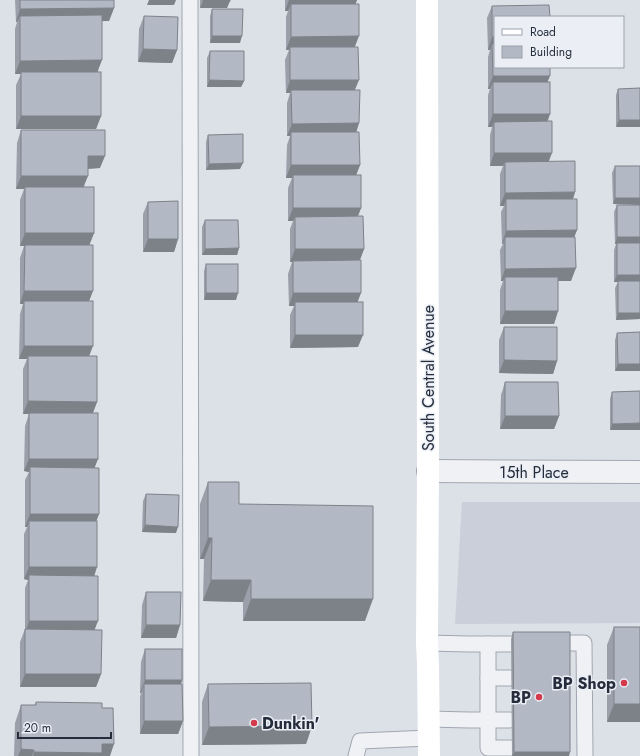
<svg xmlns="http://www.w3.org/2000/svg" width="640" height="756" viewBox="0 0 640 756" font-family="Jost,sans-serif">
	<rect width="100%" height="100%" fill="#dce0e7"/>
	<polygon fill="#cacfd9" points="462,502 640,502 640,623 455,624"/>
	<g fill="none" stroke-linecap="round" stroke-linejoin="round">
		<defs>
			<g id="lane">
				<polyline points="190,0 191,756"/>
				<polyline points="427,643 469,644 511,644"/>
				<polyline points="566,643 584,643 585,756"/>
				<polyline points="488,644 488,748 511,748"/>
				<polyline points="488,678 511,678"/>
				<polyline points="428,719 469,720 510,720"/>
				<polyline points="356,756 360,741 429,738"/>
			</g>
			<polyline id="street" points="428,471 640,472"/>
		</defs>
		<use href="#lane" stroke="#a1a7b1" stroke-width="17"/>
		<use href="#street" stroke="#a1a7b1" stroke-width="24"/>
		<use href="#lane" stroke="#eff1f5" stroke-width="15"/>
		<use href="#street" stroke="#eff1f5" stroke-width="22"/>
		<polyline stroke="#fff" stroke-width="22" points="427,0 428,471 427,643 428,664 429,756"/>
	</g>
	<g fill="#9a9fa9">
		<polygon points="15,0 114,0 114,8 109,21 102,21 98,72 101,116 96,129 16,129 16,85 21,74 15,74 15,29 17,22 16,22"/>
		<polygon points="200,0 230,0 227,8 200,8"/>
		<polygon points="285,0 357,0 355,4 355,90 359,123 356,132 360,165 356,175 361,208 358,216 364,249 360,260 358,302 358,347 290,348 290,315 294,306 289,306 288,274 292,262 290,262 290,229 293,221 288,221 288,188 292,178 286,178 287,145 290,136 287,136 287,103 290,93 286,93 285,60 289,50 286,50 286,17 288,11 285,11"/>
		<polygon points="492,6 495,17 548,82 547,121 549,161 575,192 573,199 577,230 574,237 571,281 558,281 558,311 554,324 500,324 500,290 503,281 501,281 500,250 503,244 502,244 501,212 504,206 500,206 500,174 503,166 490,166 490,135 492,127 488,127 488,95 490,89 488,89 488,57 490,50 488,50 487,18"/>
		<polygon points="212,9 240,43 210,43 210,16"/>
		<polygon points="144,16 177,50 172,63 138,62 139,29"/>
		<polygon points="210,51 244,81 241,87 207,87 207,58"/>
		<polygon points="640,88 616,127 616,95 618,89"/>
		<polygon points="21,130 100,168 88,169 84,187 94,233 89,245 89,356 97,402 93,413 95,468 99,514 96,521 94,576 95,630 101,674 96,687 20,687 20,642 25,629 25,588 28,580 24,579 24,534 27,527 25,527 25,480 29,472 24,471 25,426 29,414 23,414 23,369 27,359 19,359 20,314 23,304 20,304 20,258 24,246 20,246 20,200 24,189 16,189 17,143"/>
		<polygon points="208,135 240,169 206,170 206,142"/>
		<polygon points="615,166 640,166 613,204 612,173"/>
		<polygon points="148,202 178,239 174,252 143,252 143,214"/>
		<polygon points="617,205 640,205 640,319 616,320 615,288 618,282 614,282 614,250 616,244 615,244 614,212"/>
		<polygon points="205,220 239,248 237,255 202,255 202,227"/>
		<polygon points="206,264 236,300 204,300 204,271"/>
		<polygon points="504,327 557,361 553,374 499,373 499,340"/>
		<polygon points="640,332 640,371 615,371 615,340 617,333"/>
		<polygon points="505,382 559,416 554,429 500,429 501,395"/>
		<polygon points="640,391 610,430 610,399 612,392"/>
		<polygon points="208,482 239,504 365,621 243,621 243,602 203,601 204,559 200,559 200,504"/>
		<polygon points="146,494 176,533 142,532 143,501"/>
		<polygon points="146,592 180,625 176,638 141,638 142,605"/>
		<polygon points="614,627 640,722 607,722 607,645"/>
		<polygon points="513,632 569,756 512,756 511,639"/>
		<polygon points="145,649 182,680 181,684 183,721 178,734 140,734 140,697 141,693 140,693 141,662"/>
		<polygon points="208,684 312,726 306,744 202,745 202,702"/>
		<polygon points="36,702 102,708 110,756 14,756 15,723 21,705 35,705"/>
	</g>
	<g fill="#7d8289">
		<polygon points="149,0 176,0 174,5 147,5"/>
		<polygon points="289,0 357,0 353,11 291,4 288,11 285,11"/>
		<polygon points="203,1 230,1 227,8 200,8"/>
		<polygon points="114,8 109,21 20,22 20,16 17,22 16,22 20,9"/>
		<polygon points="212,36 242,36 240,43 210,43"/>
		<polygon points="359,36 354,49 290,47 289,50 286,50 291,37"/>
		<polygon points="492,37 495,37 495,50 492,44 490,50 488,50"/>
		<polygon points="143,49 177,50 172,63 138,62"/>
		<polygon points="102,60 97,73 21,72 21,74 15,74 20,61"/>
		<polygon points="493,76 550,76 545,88 493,82 490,89 488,89"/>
		<polygon points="209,80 244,81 241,87 207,87"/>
		<polygon points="290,80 359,80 354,92 291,90 290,93 286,93"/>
		<polygon points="493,114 550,114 546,126 494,122 492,127 488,127"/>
		<polygon points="21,116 101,116 96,129 16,129"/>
		<polygon points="619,120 640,120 640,127 616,127"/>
		<polygon points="359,123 355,136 291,132 290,136 287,136 292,124"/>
		<polygon points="494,153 552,153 547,166 505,162 503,166 490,166"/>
		<polygon points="88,156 105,156 100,168 83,169"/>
		<polygon points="243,163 240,169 206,170 209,164"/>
		<polygon points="291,165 360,165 355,178 293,175 292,178 286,178"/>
		<polygon points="21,176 88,176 83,188 25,187 24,189 16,189"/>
		<polygon points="575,192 571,205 506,199 504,206 500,206 505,193"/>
		<polygon points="615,198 640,198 640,205 613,204"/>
		<polygon points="293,208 361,208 356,221 295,217 293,221 288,221"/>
		<polygon points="577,230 572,243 505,237 503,244 502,244 506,231"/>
		<polygon points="25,233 94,233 89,246 20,246"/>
		<polygon points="617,237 640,237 640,244 615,244"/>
		<polygon points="148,239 178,239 174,252 143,252"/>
		<polygon points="239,248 237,255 202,255 205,249"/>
		<polygon points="295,249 364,249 359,262 293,261 292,262 290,262"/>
		<polygon points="576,268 571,281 505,281 505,277 503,281 501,281 505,269"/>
		<polygon points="617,275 640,275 640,282 614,282"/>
		<polygon points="24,291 93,291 88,304 24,301 23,304 20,304"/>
		<polygon points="206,293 238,293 236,300 204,300"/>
		<polygon points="293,293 361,293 356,306 295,302 294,306 289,306"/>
		<polygon points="505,311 558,311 554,324 500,324"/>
		<polygon points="618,313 640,313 640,319 616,320"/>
		<polygon points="295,335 363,335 358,347 290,348"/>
		<polygon points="24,346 93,346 88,359 28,356 27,359 19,359"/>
		<polygon points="504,360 557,361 553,374 499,373"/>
		<polygon points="618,364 640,364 640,371 615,371"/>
		<polygon points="28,401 97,402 92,415 29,413 29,414 23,414"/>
		<polygon points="505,416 559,416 554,429 500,429"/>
		<polygon points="640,423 640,430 610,430 612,424"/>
		<polygon points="29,459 98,459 93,472 30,467 29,472 24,471"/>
		<polygon points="30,514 99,514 94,527 29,521 27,527 25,527"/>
		<polygon points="145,525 178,527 176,533 142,532"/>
		<polygon points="208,538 212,538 204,559 200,559"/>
		<polygon points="29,567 97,567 93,580 29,575 28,580 24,579"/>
		<polygon points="211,580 251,580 243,602 203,601"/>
		<polygon points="251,599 373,599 365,621 243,621"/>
		<polygon points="29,621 98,621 93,634 25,634"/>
		<polygon points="146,625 180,625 176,638 141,638"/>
		<polygon points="25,674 101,674 96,687 20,687"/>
		<polygon points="145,680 182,680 178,693 144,684 141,693 140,693"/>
		<polygon points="614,704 640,704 640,722 607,722"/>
		<polygon points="144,721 183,721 178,734 140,734"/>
		<polygon points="312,726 306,744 202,745 209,727"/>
		<polygon points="102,744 114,744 110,756 33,756 34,752"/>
		<polygon points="21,749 34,750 32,756 18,756"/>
		<polygon points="514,752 570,752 569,756 512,756"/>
	</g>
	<g fill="#b3b9c4" stroke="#7d8289">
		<polygon points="20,0 114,0 114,8 20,9"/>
		<rect x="203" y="0" width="27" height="1"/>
		<polygon points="291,4 359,4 359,36 291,37"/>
		<polygon points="549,5 550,17 495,17 495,37 492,37 492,6"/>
		<polygon points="212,9 243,9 242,36 212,36"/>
		<polygon points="102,15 102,60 20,61 20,16"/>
		<polygon points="144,16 178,17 177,50 143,49"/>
		<polygon points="492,44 495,44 495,67 550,67 550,76 493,76"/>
		<polygon points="290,47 358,47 359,80 290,80"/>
		<polygon points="210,51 244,51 244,81 209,80"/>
		<rect x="21" y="72" width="80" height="44"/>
		<rect x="493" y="82" width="57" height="32"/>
		<polygon points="640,88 640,120 619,120 618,89"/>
		<polygon points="291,90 360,90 359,123 292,124"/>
		<polygon points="552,121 552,153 494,153 494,122"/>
		<polygon points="21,130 105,130 105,156 88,156 88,176 21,176"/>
		<polygon points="291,132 359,132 360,165 291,165"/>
		<polygon points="243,134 243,163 209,164 208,135"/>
		<polygon points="575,161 575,192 505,193 505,162"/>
		<rect x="615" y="166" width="25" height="32"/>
		<rect x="293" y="175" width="68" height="33"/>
		<rect x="25" y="187" width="69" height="46"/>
		<polygon points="506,199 577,199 577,230 506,231"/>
		<polygon points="178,201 178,239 148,239 148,202"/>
		<rect x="617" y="205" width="23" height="32"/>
		<polygon points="363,216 364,249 295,249 295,217"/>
		<polygon points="205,220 238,220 239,248 205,249"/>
		<polygon points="505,237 575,237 576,268 505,269"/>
		<rect x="617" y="243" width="23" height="32"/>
		<polygon points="25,245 93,245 93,291 24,291"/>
		<polygon points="361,260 361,293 293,293 293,261"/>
		<rect x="206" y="264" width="32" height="29"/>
		<rect x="505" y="277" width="53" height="34"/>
		<rect x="618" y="281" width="22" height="32"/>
		<rect x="24" y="301" width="69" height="45"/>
		<rect x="295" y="302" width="68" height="33"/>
		<polygon points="504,327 557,327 557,361 504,360"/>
		<polygon points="640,332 640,364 618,364 617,333"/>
		<polygon points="28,356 97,356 97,402 28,401"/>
		<polygon points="505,382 558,382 559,416 505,416"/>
		<polygon points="640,391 640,423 612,424 612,392"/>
		<rect x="29" y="413" width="69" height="46"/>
		<polygon points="30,467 99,468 99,514 30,514"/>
		<polygon points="208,482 239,482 239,504 373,506 373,599 251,599 251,580 211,580 212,538 208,538"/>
		<polygon points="146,494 179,495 178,527 145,525"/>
		<rect x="29" y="521" width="68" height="46"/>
		<polygon points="29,575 98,576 98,621 29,621"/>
		<polygon points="146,592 181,592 180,625 146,625"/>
		<rect x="614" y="627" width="26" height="77"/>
		<polygon points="25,629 102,630 101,674 25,674"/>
		<polygon points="513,632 570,632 570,752 514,752"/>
		<rect x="145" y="649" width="37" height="31"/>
		<polygon points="311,683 312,726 209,727 208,684"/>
		<polygon points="144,684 182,684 183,721 144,721"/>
		<polygon points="36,702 102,703 102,708 113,708 114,744 102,744 102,753 34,752 34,750 21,749 21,705 36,705"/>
	</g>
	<g fill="#d33a4c" stroke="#ebeff5" stroke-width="1.5">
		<circle cx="624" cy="683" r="4"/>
		<circle cx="539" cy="697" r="4"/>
		<circle cx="254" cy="723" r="4"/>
	</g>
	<g text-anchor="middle" stroke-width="3" stroke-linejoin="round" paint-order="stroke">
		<g font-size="16" fill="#252d3d" stroke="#ebeff5">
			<text transform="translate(428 378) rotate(-90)" y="6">South Central Avenue</text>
			<text x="534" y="478">15th Place</text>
		</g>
		<g font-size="16" font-weight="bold" fill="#252d3d" stroke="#ebeff5" text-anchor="end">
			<text x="616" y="689">BP Shop</text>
			<text x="531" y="703">BP</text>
			<text x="262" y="729" text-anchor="start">Dunkin'</text>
		</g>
	</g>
	<rect x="494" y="16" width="130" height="52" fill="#ebeff5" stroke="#9ca1ab"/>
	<rect x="502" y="29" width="20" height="6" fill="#ffffff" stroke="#9ca1ab"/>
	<text x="530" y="36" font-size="12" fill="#252d3d">Road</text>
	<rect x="502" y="46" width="20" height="12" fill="#b3b9c4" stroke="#9ca1ab"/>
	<text x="530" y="56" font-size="12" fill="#252d3d">Building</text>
	<path d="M18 732v6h93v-6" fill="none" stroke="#252d3d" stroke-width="2"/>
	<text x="24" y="732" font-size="12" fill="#252d3d" stroke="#ebeff5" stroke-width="3" paint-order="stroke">20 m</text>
</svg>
